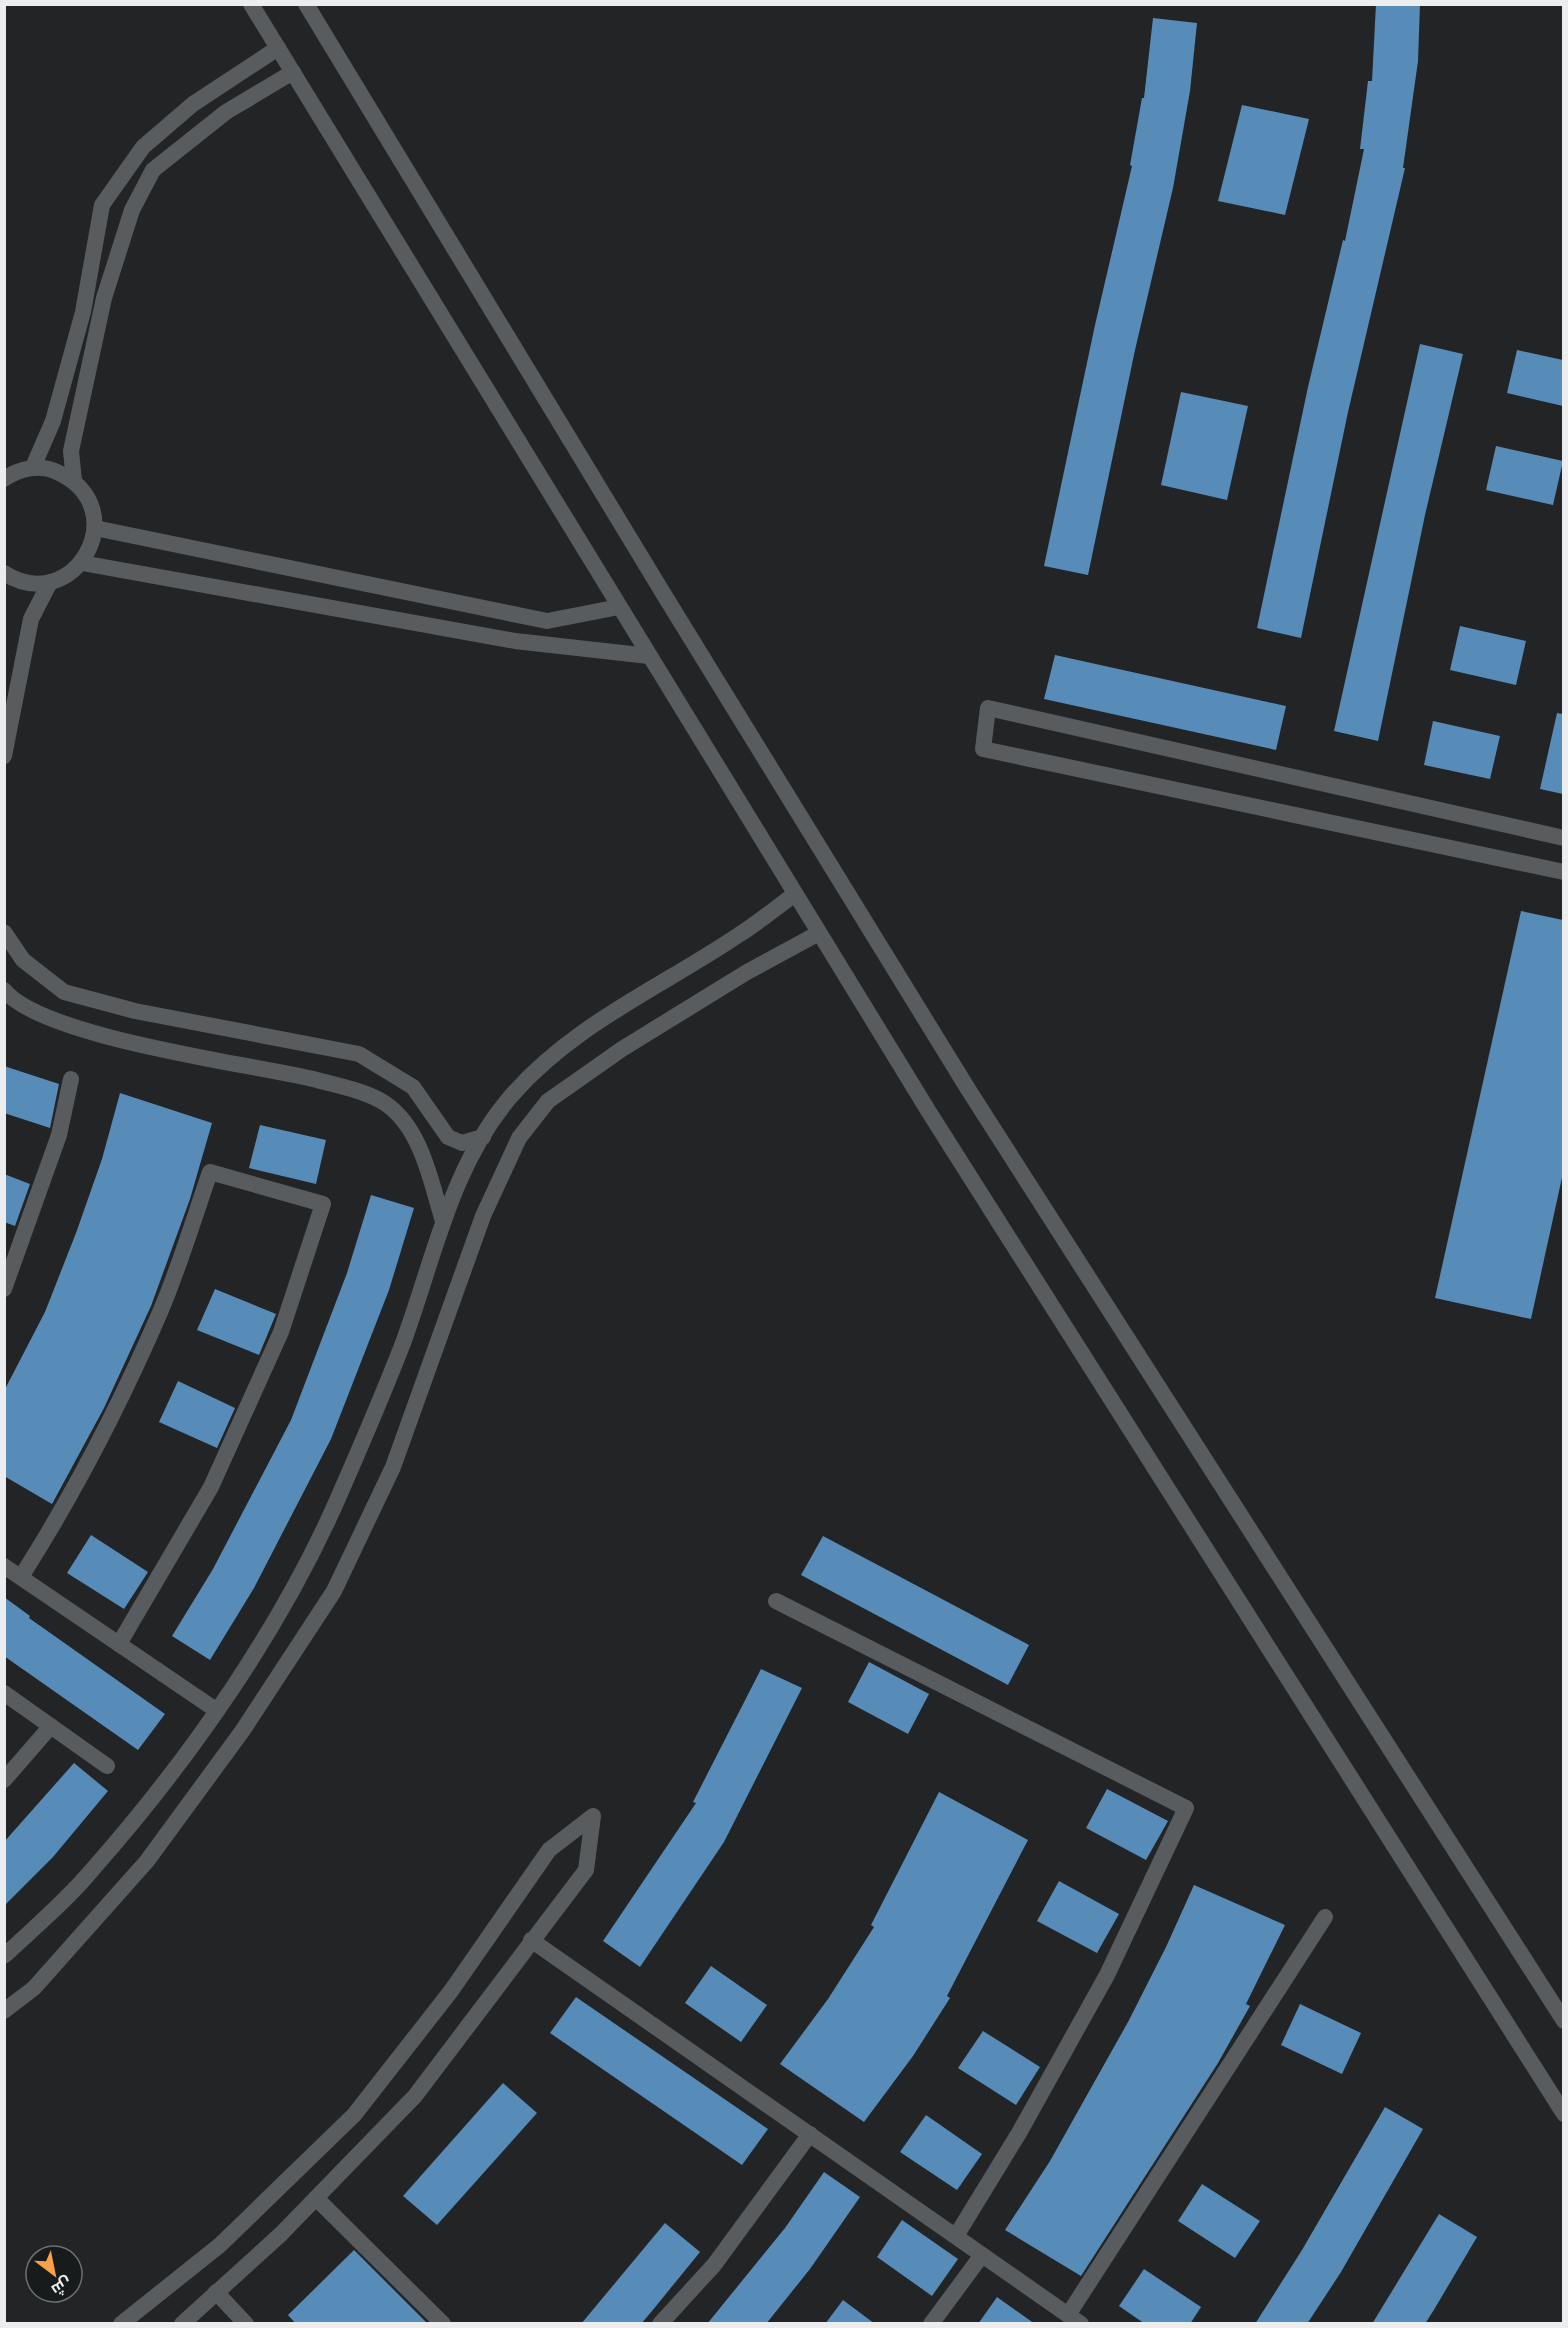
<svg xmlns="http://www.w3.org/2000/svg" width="1568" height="2328" viewBox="0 0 1568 2328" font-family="'Space Grotesk',Cairo,sans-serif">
	<rect width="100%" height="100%" fill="#222426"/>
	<g fill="#568cb7">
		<polygon points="1376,4 1420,4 1418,61 1403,168 1405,168 1348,412 1301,638 1257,628 1308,387 1343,240 1345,241 1364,149 1360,149 1368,81 1372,81"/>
		<polygon points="1153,18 1197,23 1190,91 1173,188 1135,350 1088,575 1044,566 1095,325 1132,166 1130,165 1142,98 1144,98"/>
		<polygon points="1242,105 1309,119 1285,215 1218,201"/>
		<polygon points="1420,344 1463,354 1425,515 1378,741 1334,731"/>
		<polygon points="1517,350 1563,360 1563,406 1507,393"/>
		<polygon points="1181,392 1248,406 1227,500 1161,485"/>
		<polygon points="1496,446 1563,461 1553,505 1486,490"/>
		<polygon points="1460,626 1526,641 1516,685 1450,670"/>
		<polygon points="1055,655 1286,706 1276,750 1044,699"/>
		<polygon points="1557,713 1563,714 1563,794 1540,789"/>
		<polygon points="1433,721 1500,736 1490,779 1424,765"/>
		<polygon points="1521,911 1563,920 1563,1173 1531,1319 1435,1298"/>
		<polygon points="4,1066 59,1084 50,1128 4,1113"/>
		<polygon points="120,1093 212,1123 190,1199 151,1306 104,1408 52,1504 4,1476 4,1391 45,1312 76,1233 102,1159"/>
		<polygon points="260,1125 326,1140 316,1184 249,1168"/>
		<polygon points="4,1174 30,1184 15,1226 4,1222"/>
		<polygon points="371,1195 414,1208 389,1290 331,1439 254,1588 210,1660 172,1636 213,1569 291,1420 347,1273"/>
		<polygon points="215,1289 276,1314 259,1355 197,1330"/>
		<polygon points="178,1381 235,1408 217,1448 159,1422"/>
		<polygon points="91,1535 148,1572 124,1609 67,1573"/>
		<polygon points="823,1536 1029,1645 1008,1685 801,1575"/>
		<polygon points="4,1597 30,1616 29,1618 165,1714 138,1750 4,1656"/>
		<polygon points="869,1662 929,1694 908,1734 848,1702"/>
		<polygon points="761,1669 802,1688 724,1842 640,1967 603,1941 696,1803 693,1802"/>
		<polygon points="74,1763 108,1791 53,1857 4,1906 4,1842"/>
		<polygon points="1107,1789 1168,1821 1146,1860 1086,1828"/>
		<polygon points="939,1792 1028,1840 947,1996 950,1998 913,2056 864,2122 780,2064 828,1999 874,1927 871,1925"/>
		<polygon points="1059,1881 1119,1914 1097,1953 1037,1921"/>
		<polygon points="1194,1885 1285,1925 1246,2004 1250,2006 1218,2063 1081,2276 1005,2230 1050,2161 1128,2022 1166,1947"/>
		<polygon points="711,1966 767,2005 741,2042 685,2003"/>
		<polygon points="576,1997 768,2129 742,2165 550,2033"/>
		<polygon points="1300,2004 1361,2033 1342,2074 1281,2045"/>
		<polygon points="983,2031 1040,2067 1016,2105 958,2068"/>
		<polygon points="503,2083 537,2113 437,2225 403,2196"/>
		<polygon points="1385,2107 1423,2129 1341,2272 1307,2324 1255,2324 1302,2250"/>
		<polygon points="926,2115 982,2154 957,2190 900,2152"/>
		<polygon points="824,2172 860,2197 810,2269 766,2324 707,2324 785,2228"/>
		<polygon points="1202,2184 1260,2221 1235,2258 1178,2221"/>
		<polygon points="1439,2214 1477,2237 1435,2308 1425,2324 1372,2324"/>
		<polygon points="902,2220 958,2259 932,2296 877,2257"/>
		<polygon points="665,2223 700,2252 652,2311 641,2324 581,2324"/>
		<polygon points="354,2250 428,2324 296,2324 288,2315"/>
		<polygon points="1144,2269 1201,2307 1190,2324 1145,2324 1119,2306"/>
		<polygon points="997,2297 1035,2324 978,2324"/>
		<polygon points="843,2300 875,2324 825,2324"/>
	</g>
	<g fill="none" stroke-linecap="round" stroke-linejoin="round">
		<g stroke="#595c5e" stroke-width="16">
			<polyline points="33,467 53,421 83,312 102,205 143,147 193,104 278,48"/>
			<path d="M4,479C20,468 40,464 57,472C137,508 74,618 4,573"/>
			<polyline points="74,481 71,451 104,298 132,210 153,170 226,112 293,72"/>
			<polyline points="95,528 547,621 619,607"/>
			<polyline points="82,563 515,641 649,656"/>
			<polyline points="4,756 31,619 50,582"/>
			<polyline points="1564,838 988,708 983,749 1564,872"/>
			<polyline points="4,932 23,960 64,992 135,1011 359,1054 413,1087 448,1137 462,1143 483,1137"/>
			<path d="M4,990C43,1038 251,1064 317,1080C339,1086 367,1091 386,1104C422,1129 431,1183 443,1221"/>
			<polyline points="4,1289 59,1135 71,1079"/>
			<polyline points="4,1566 216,1710"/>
			<path d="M21,1577C75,1492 121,1403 161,1310C180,1265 194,1218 210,1172L323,1204L281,1332L211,1487L119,1644"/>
			<polyline points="776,1601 1186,1808 1107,1975 1019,2133 956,2236"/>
			<polyline points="4,1693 107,1766"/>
			<polyline points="4,1780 51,1726"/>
			<polyline points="531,1940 1081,2324"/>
			<path d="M4,1956C34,1928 66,1901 92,1870C190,1759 284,1625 342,1489C363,1441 384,1392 403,1343C434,1259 451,1165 512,1095C575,1023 662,987 740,934C759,922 777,907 795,894"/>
			<polyline points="4,2011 34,1988 147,1861 243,1730 334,1591 393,1467 483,1216 519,1138 548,1101 622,1049 747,972 819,933"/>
			<polyline points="316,2198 443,2324"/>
			<polyline points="216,2292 246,2324"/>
			<polyline points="1068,2315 1325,1917"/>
			<polyline points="121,2324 220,2245 354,2115 451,1991 549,1850 593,1816 586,1870 415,2096 281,2234 182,2324"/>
			<polyline points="660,2324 714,2265 810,2134"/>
			<polyline points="931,2324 982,2255"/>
		</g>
		<g stroke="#595c5e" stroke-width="16">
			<polyline points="251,4 929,1112 1564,2114"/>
			<polyline points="306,4 663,593 968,1089 1564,2021"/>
		</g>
	</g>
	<rect width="1568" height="2328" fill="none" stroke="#ebedee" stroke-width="12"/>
	<g transform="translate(54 2274) rotate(148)"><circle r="28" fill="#181b1c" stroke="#6c6f70" stroke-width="1.5"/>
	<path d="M0-4.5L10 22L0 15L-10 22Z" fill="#f7a148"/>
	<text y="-9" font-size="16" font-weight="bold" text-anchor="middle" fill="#ebedee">ش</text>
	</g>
</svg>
